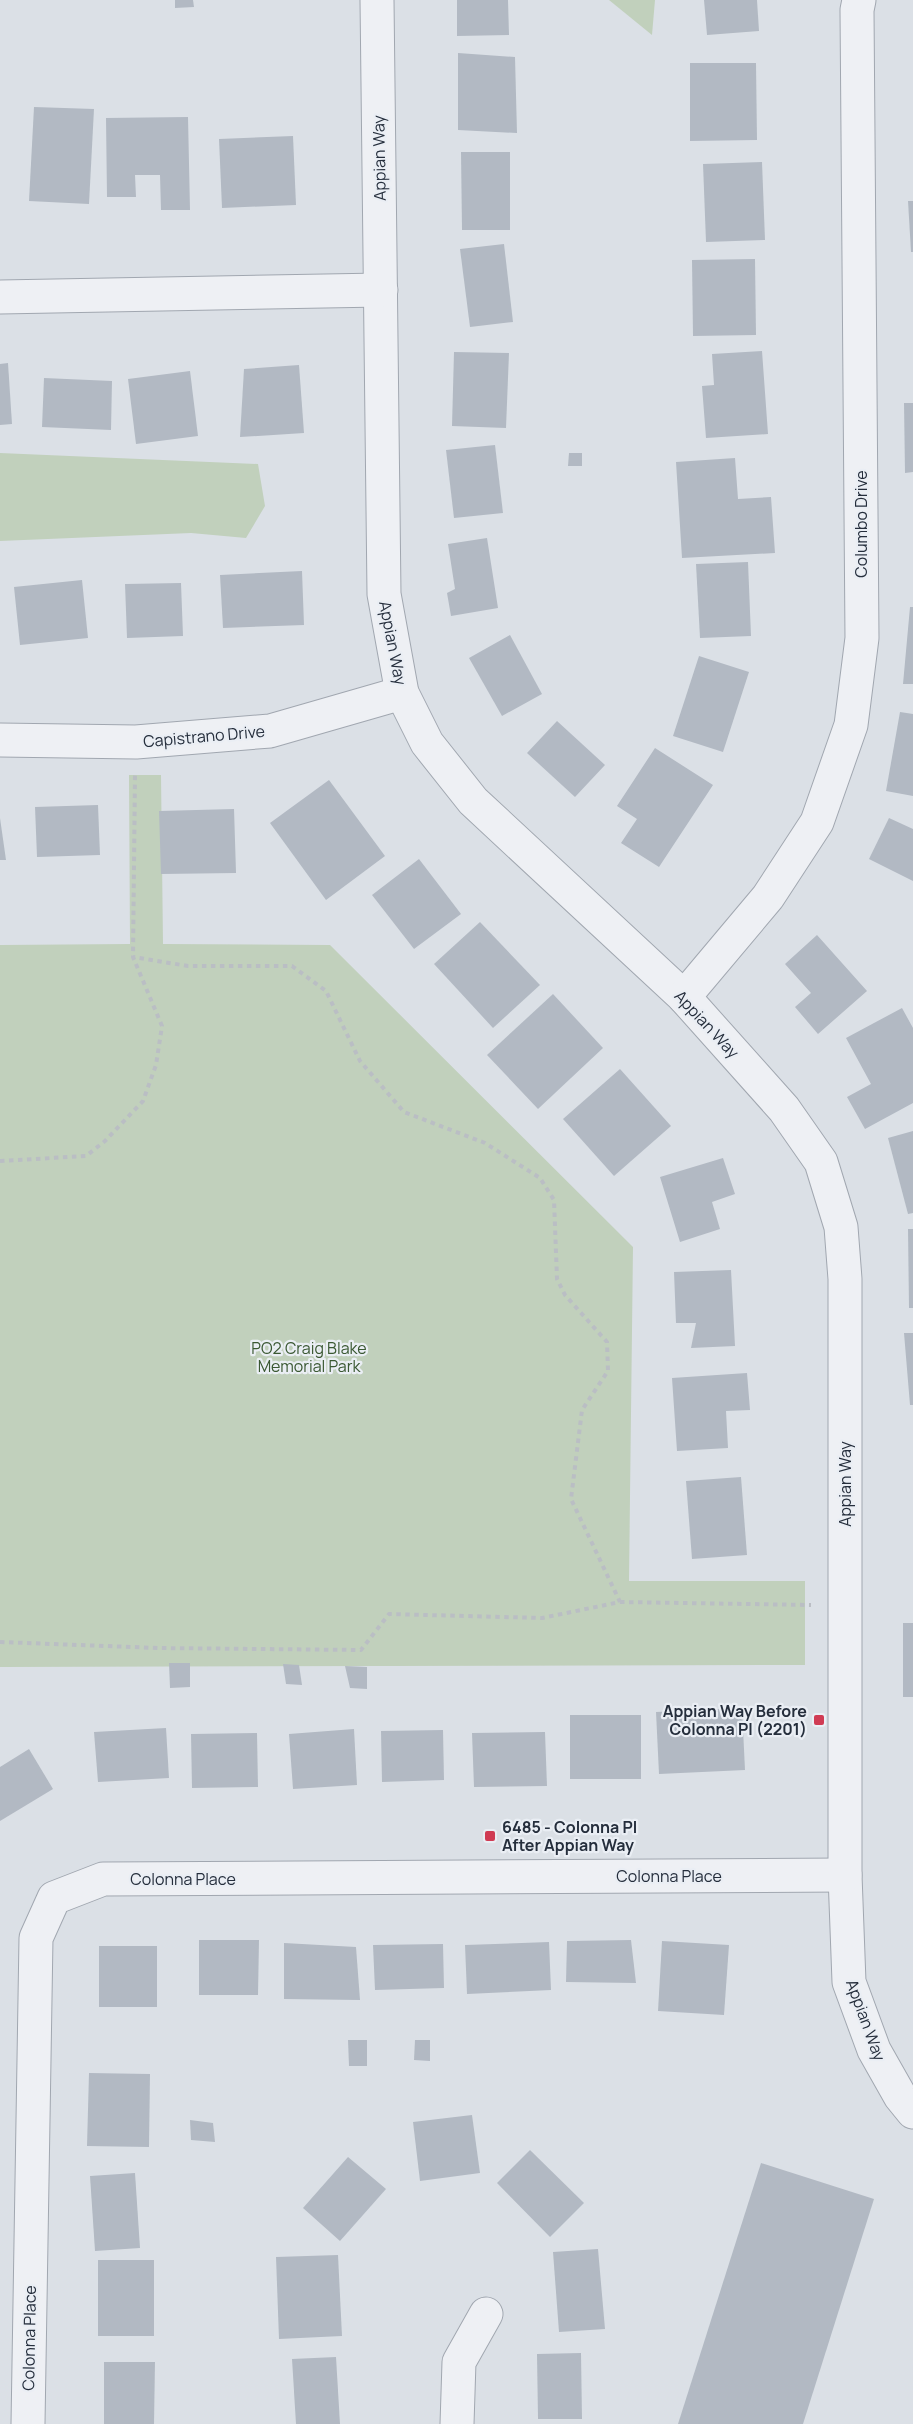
<svg xmlns="http://www.w3.org/2000/svg" width="913" height="2424" viewBox="0 0 913 2424" font-family="Manrope,sans-serif">
	<rect width="100%" height="100%" fill="#dbe0e6"/>
	<g fill="#c1d0bc">
		<polygon points="609,0 655,0 652,35"/>
		<polygon points="0,453 258,464 265,506 246,538 191,533 0,541"/>
		<polygon points="129,775 161,775 163,944 330,945 633,1247 629,1581 805,1581 805,1665 0,1667 0,945 130,944"/>
	</g>
	<g fill="#b2b9c3">
		<polygon points="175,0 193,0 194,7 175,8"/>
		<polygon points="457,0 508,0 509,35 457,36"/>
		<polygon points="704,0 757,0 759,31 707,35"/>
		<polygon points="458,53 515,57 517,133 458,130"/>
		<polygon points="690,63 756,63 757,140 690,141"/>
		<polygon points="34,107 94,109 89,204 29,201"/>
		<polygon points="188,117 190,210 161,210 160,175 135,175 136,197 107,197 106,118"/>
		<polygon points="293,136 296,205 222,208 219,139"/>
		<polygon points="461,152 510,152 510,230 462,230"/>
		<polygon points="762,162 765,240 706,242 703,164"/>
		<polygon points="908,201 913,201 913,252 911,252"/>
		<polygon points="504,244 513,322 470,327 460,249"/>
		<polygon points="755,259 756,335 693,336 692,260"/>
		<polygon points="762,351 768,434 706,438 702,386 714,385 712,354"/>
		<polygon points="454,352 509,353 506,428 452,426"/>
		<polygon points="8,363 12,424 0,425 0,364"/>
		<polygon points="299,365 304,433 240,437 244,369"/>
		<polygon points="190,371 198,436 136,444 128,379"/>
		<polygon points="44,378 112,381 111,430 42,427"/>
		<polygon points="904,403 913,403 913,472 905,473"/>
		<polygon points="495,445 503,513 454,518 446,450"/>
		<polygon points="569,453 582,453 582,466 568,466"/>
		<polygon points="735,458 738,499 771,497 775,553 682,558 676,462"/>
		<polygon points="487,538 498,608 451,616 447,593 455,589 448,544"/>
		<polygon points="748,562 751,636 700,638 696,564"/>
		<polygon points="302,571 304,625 223,628 220,575"/>
		<polygon points="82,580 88,638 20,645 14,587"/>
		<polygon points="181,583 183,636 127,638 125,584"/>
		<polygon points="910,607 913,607 913,684 903,684"/>
		<polygon points="510,635 542,694 502,716 469,658"/>
		<polygon points="699,656 749,672 723,752 673,736"/>
		<polygon points="900,712 913,714 913,796 886,791"/>
		<polygon points="557,721 605,765 575,797 527,753"/>
		<polygon points="655,748 713,785 659,867 621,843 637,819 617,806"/>
		<polygon points="329,780 385,856 326,900 270,823"/>
		<polygon points="98,805 100,855 37,857 35,807"/>
		<polygon points="234,809 236,873 161,874 159,811"/>
		<polygon points="0,818 6,860 0,860"/>
		<polygon points="889,818 913,829 913,881 869,859"/>
		<polygon points="419,859 461,914 414,949 372,895"/>
		<polygon points="480,922 540,985 493,1028 434,964"/>
		<polygon points="817,935 867,991 818,1034 795,1007 811,993 785,964"/>
		<polygon points="553,994 603,1048 538,1109 487,1055"/>
		<polygon points="902,1008 913,1028 913,1103 865,1129 847,1097 871,1084 846,1038"/>
		<polygon points="620,1069 671,1126 614,1176 563,1119"/>
		<polygon points="913,1131 913,1213 908,1214 888,1138"/>
		<polygon points="723,1158 735,1194 712,1202 720,1229 680,1242 660,1177"/>
		<polygon points="908,1229 913,1229 913,1308 909,1308"/>
		<polygon points="731,1270 735,1346 691,1348 696,1323 676,1323 674,1272"/>
		<polygon points="904,1333 913,1333 913,1405 910,1405"/>
		<polygon points="747,1373 750,1410 726,1411 728,1448 677,1451 672,1378"/>
		<polygon points="741,1477 747,1555 692,1559 686,1481"/>
		<rect x="903" y="1623" width="10" height="74"/>
		<polygon points="169,1663 190,1663 190,1687 170,1688"/>
		<polygon points="283,1664 299,1665 302,1685 286,1684"/>
		<polygon points="345,1666 367,1667 367,1689 350,1688"/>
		<polygon points="742,1708 745,1770 659,1774 656,1712"/>
		<rect x="570" y="1715" width="71" height="64"/>
		<polygon points="166,1728 169,1778 98,1782 94,1732"/>
		<polygon points="354,1729 357,1785 293,1789 289,1734"/>
		<polygon points="443,1730 444,1780 382,1782 381,1731"/>
		<polygon points="545,1732 547,1786 474,1787 472,1733"/>
		<polygon points="257,1733 258,1787 192,1788 191,1734"/>
		<polygon points="29,1749 53,1789 0,1821 0,1767"/>
		<polygon points="199,1940 259,1940 258,1995 199,1995"/>
		<polygon points="631,1940 636,1983 566,1982 567,1941"/>
		<polygon points="662,1941 729,1945 724,2015 658,2011"/>
		<polygon points="549,1942 551,1990 467,1994 465,1945"/>
		<polygon points="284,1943 356,1947 360,2000 284,1999"/>
		<polygon points="443,1944 444,1988 375,1990 373,1945"/>
		<rect x="99" y="1946" width="58" height="61"/>
		<polygon points="348,2040 367,2040 367,2066 349,2066"/>
		<polygon points="415,2040 430,2040 430,2061 414,2060"/>
		<polygon points="89,2073 150,2074 149,2147 87,2146"/>
		<polygon points="472,2115 480,2173 420,2181 413,2122"/>
		<polygon points="190,2120 213,2123 215,2142 191,2140"/>
		<polygon points="530,2150 584,2203 550,2237 497,2183"/>
		<polygon points="348,2157 386,2189 340,2241 303,2208"/>
		<polygon points="761,2163 874,2199 803,2424 678,2424"/>
		<polygon points="135,2173 140,2248 95,2251 90,2176"/>
		<polygon points="598,2249 605,2329 559,2332 553,2252"/>
		<polygon points="338,2255 342,2336 279,2339 276,2257"/>
		<rect x="98" y="2260" width="56" height="76"/>
		<polygon points="581,2353 582,2419 538,2419 537,2354"/>
		<polygon points="336,2357 340,2424 296,2424 292,2359"/>
		<polygon points="104,2362 155,2362 154,2424 104,2424"/>
	</g>
	<g fill="none" stroke-linecap="round" stroke-linejoin="round">
		<defs>
			<g id="street">
				<polyline points="377,0 384,594 402,693 427,743 473,801 684,997 784,1109 821,1162 841,1227 845,1279 845,1875 849,1982 874,2050 900,2096 913,2112"/>
				<polyline points="0,297 381,290"/>
				<polyline points="0,740 136,742 270,731 402,693"/>
				<polyline points="684,997 768,897 817,822 851,725 862,638 857,10 859,0"/>
				<polyline points="28,2424 36,1938 54,1898 103,1879 845,1875"/>
				<polyline points="457,2424 459,2362 486,2314"/>
			</g>
		</defs>
		<use href="#street" stroke="#a1a7b0" stroke-width="35"/>
		<g stroke="#babec4" stroke-width="4" stroke-dasharray="4.5 4.5" stroke-linecap="butt">
			<polyline points="0,1161 86,1156 105,1141 143,1101 156,1065 162,1026 133,957 135,775"/>
			<polyline points="620,1602 811,1605"/>
			<polyline points="0,1642 158,1648 361,1650 389,1614 542,1618 620,1602 571,1499 582,1410 608,1371 607,1342 565,1295 557,1279 554,1200 540,1178 485,1143 404,1112 360,1061 326,991 292,966 188,966 133,957"/>
		</g>
		<use href="#street" stroke="#eef0f4" stroke-width="33"/>
	</g>
	<g fill="#d03b53" stroke="#eaeef4" stroke-width="2">
		<rect x="813" y="1714" width="12" height="12" rx="3"/>
		<rect x="484" y="1830" width="12" height="12" rx="3"/>
	</g>
	<g text-anchor="middle" stroke-width="4.5" stroke-linejoin="round" paint-order="stroke">
		<g font-size="16" fill="#252e3c" stroke="#eaeef4">
			<text transform="translate(379 158) rotate(-91)" y="6">Appian Way</text>
			<text transform="translate(861 524) rotate(-90)" y="6">Columbo Drive</text>
			<text transform="translate(393 643) rotate(79)" y="6">Appian Way</text>
			<text transform="translate(204 736) rotate(-5)" y="6">Capistrano Drive</text>
			<text transform="translate(707 1024) rotate(47)" y="6">Appian Way</text>
			<text transform="translate(845 1484) rotate(-90)" y="6">Appian Way</text>
			<text x="669" y="1882">Colonna Place</text>
			<text x="183" y="1885">Colonna Place</text>
			<text transform="translate(866 2020) rotate(70)" y="6">Appian Way</text>
			<text transform="translate(29 2338) rotate(-89)" y="6">Colonna Place</text>
		</g>
		<g font-size="16" fill="#3a5832" stroke="#eaeef4">
			<text x="309" y="1354">PO2 Craig Blake<tspan x="309" dy="18">Memorial Park</tspan></text>
		</g>
		<g font-size="16" font-weight="bold" fill="#252e3c" stroke="#eaeef4" text-anchor="end">
			<text x="807" y="1717">Appian Way Before<tspan x="807" dy="18">Colonna Pl (2201)</tspan></text>
			<text x="502" y="1833" text-anchor="start">6485 - Colonna Pl<tspan x="502" dy="18">After Appian Way</tspan></text>
		</g>
	</g>
</svg>
